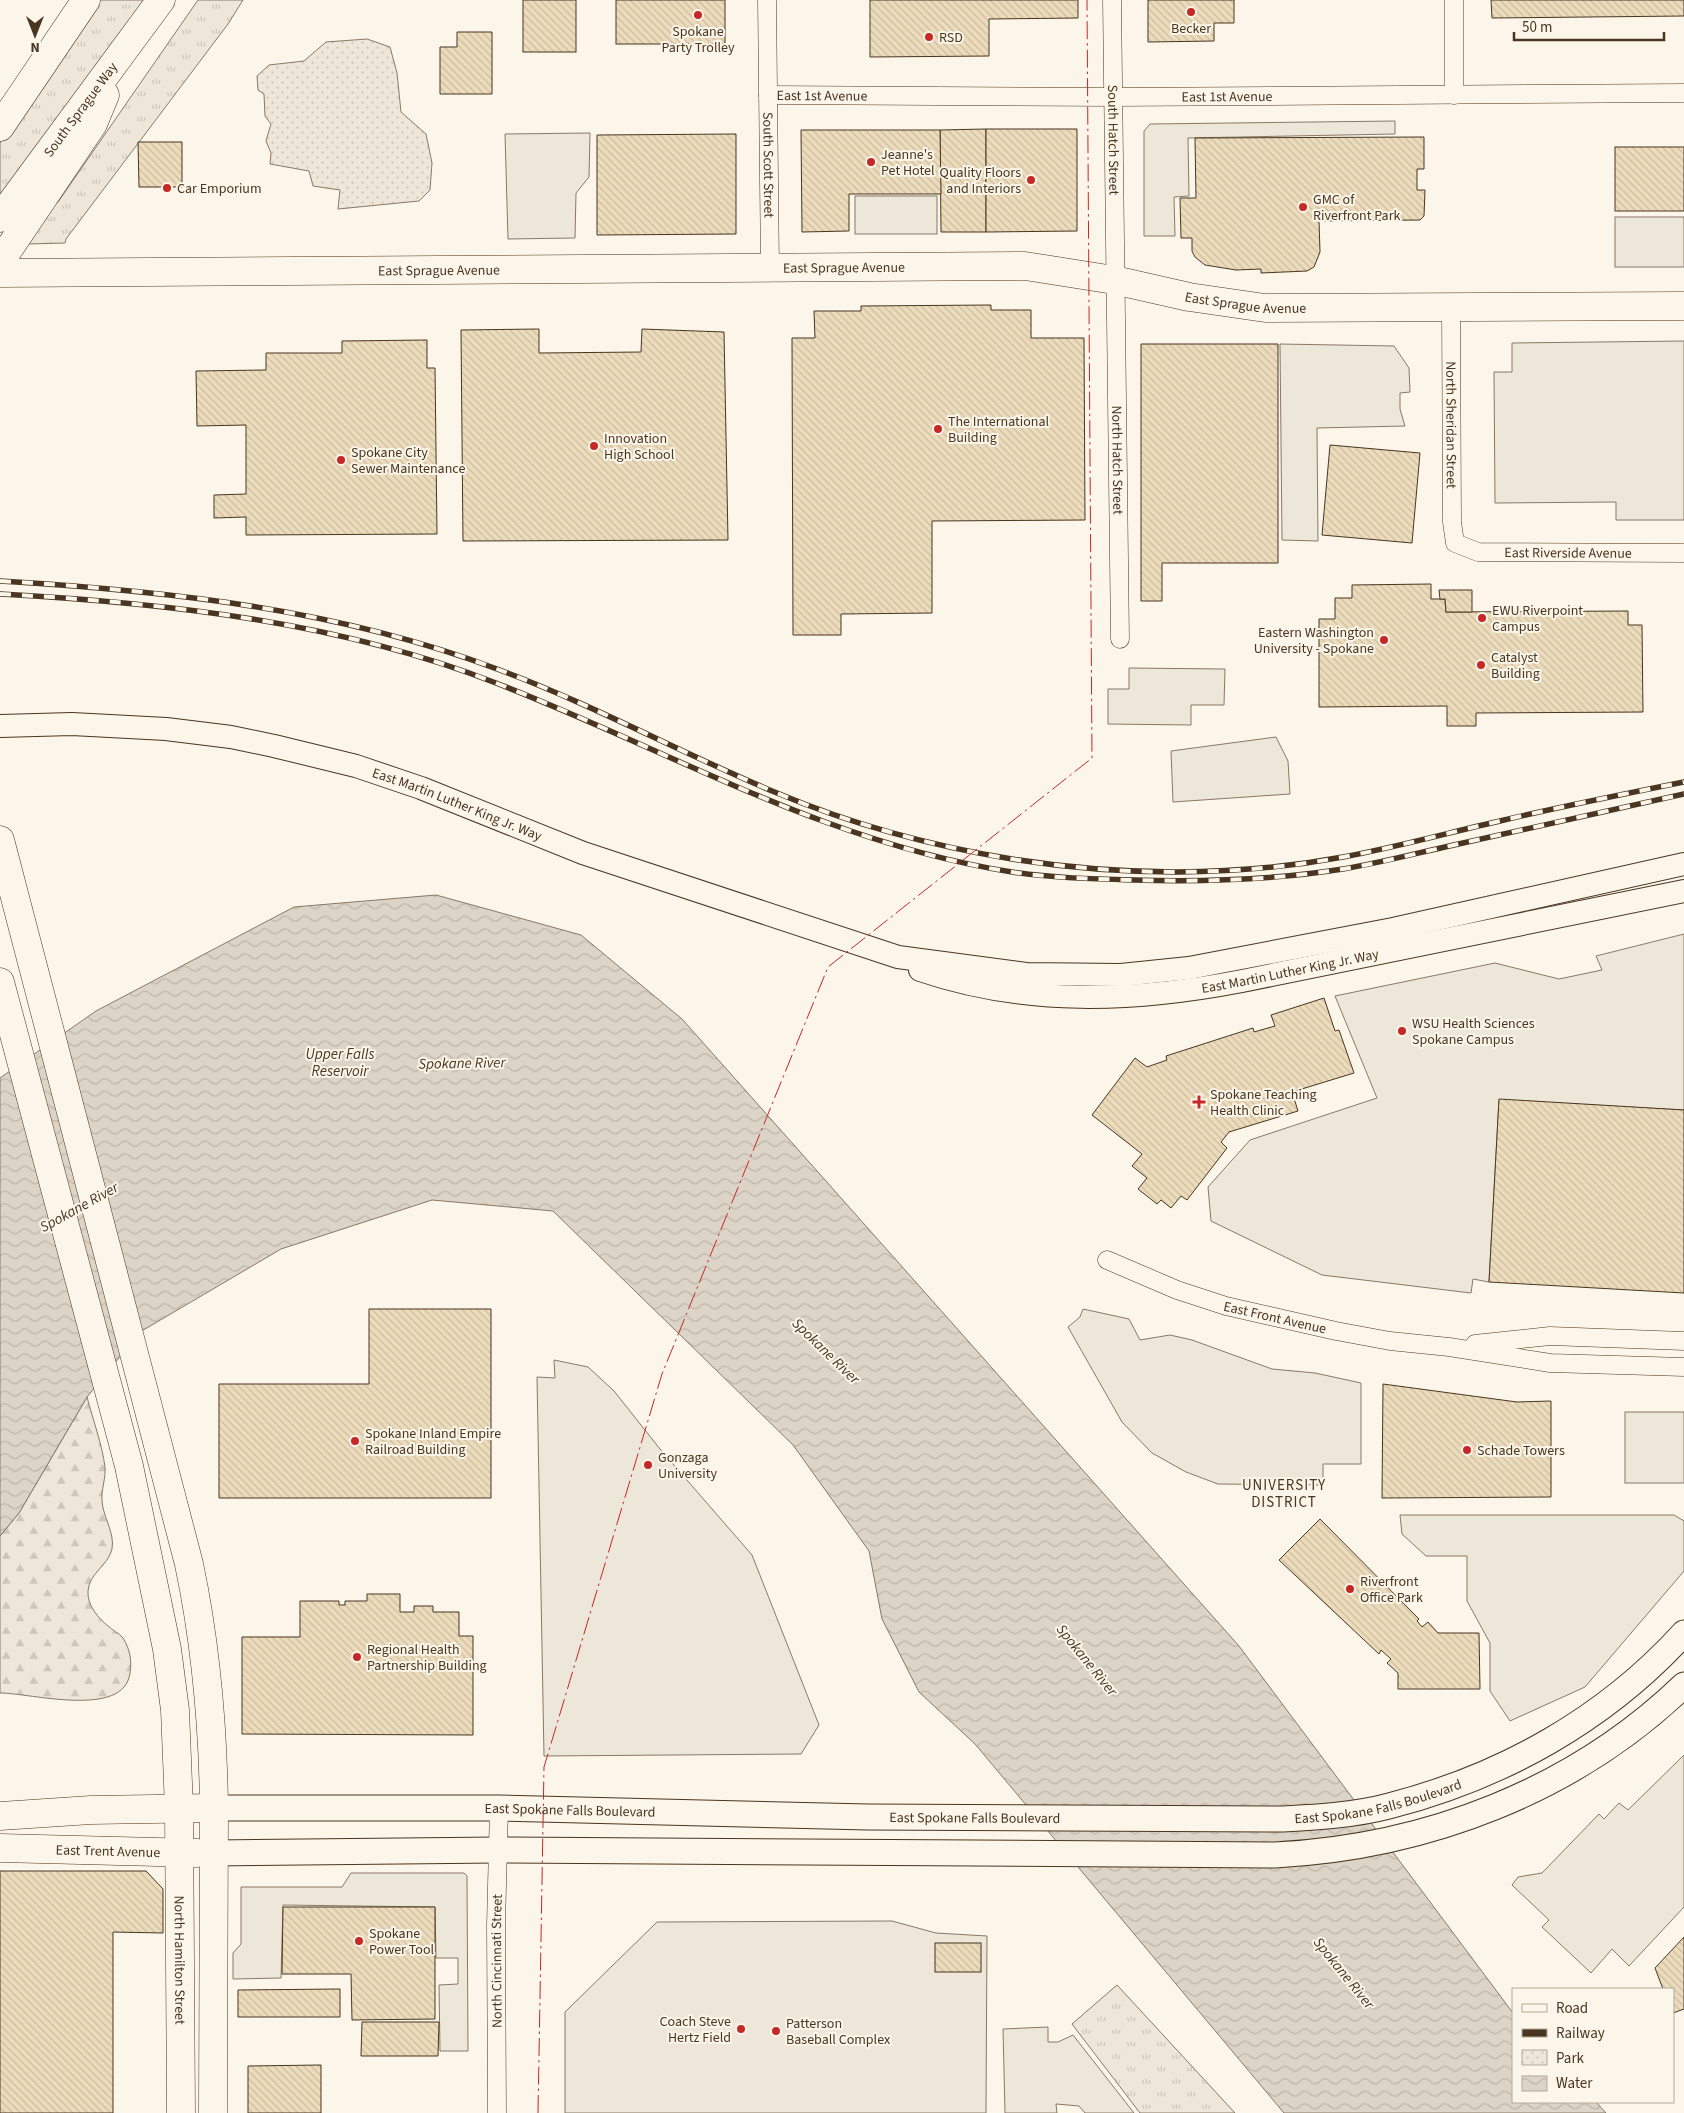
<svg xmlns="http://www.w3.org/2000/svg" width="1684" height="2113" viewBox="0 0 1684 2113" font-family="'Source Sans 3',sans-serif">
	<defs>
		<pattern id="grass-tufts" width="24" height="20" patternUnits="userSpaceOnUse" patternTransform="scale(1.25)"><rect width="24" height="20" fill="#ede6d9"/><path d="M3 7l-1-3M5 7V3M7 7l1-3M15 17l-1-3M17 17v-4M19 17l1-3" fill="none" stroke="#cdc6ba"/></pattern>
		<pattern id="forest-firs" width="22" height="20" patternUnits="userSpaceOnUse" patternTransform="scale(1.25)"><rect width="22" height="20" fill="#ede6d9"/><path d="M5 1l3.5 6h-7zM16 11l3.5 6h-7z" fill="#cdc6ba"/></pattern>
		<pattern id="park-dots" width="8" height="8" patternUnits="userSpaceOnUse" patternTransform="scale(1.25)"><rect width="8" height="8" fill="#ede6d9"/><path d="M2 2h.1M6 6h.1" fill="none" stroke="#cdc6ba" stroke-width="1.8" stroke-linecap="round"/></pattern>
		<pattern id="water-waves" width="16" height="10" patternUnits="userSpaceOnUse" patternTransform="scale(1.25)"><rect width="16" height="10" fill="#dcd4c6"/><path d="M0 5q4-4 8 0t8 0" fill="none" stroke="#beb7aa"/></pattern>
		<pattern id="building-back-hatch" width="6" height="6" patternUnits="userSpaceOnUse" patternTransform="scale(1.25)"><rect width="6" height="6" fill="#ecdcbc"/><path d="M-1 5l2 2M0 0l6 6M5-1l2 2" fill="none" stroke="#ccbda1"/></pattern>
	</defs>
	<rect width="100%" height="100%" fill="#fbf6e9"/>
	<g fill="url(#grass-tufts)" stroke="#887966">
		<polygon points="100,0 147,0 0,201 0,143"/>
		<polygon points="198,0 243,0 228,24 66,239 65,243 27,244 51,207 58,202"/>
		<polygon points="1117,1985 1235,2113 1140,2113 1072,2024"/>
	</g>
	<path fill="url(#forest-firs)" stroke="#887966" d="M87,1397C93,1420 102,1444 105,1467C106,1478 101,1490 102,1501C103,1517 115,1533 112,1549C108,1566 89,1573 88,1591C87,1605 98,1618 108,1626C112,1630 119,1633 123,1638C130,1649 132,1661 130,1673C124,1719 31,1693 0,1693V1536L19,1513Z"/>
	<polygon fill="url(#park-dots)" stroke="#887966" points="367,39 390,47 397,73 401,112 426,134 432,163 430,190 419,201 338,209 340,190 313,186 309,171 270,164 271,153 266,141 271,124 265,116 264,94 258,90 257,76 269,65 304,61 326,42"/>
	<polygon fill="#ede6d9" stroke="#887966" points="892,1921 936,1933 987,1936 986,2113 565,2113 565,2012 657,1922"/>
	<g fill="#ede7d9" stroke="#887966">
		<polygon points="1395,121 1395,134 1188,138 1189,196 1174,197 1175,236 1144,236 1144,131 1150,124"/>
		<polygon points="590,133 589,177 576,193 575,238 508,239 505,134"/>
		<rect x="855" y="196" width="82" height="38"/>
		<rect x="1615" y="217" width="69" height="50"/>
		<polygon points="1684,341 1684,520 1616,520 1616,502 1495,503 1494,372 1512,372 1512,343"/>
		<polygon points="1280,344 1394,346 1409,368 1410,392 1400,393 1400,409 1405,426 1317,428 1318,541 1282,540"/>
		<polygon points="1129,668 1225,669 1224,705 1191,705 1191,725 1108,724 1108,689 1129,689"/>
		<polygon points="1276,737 1288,761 1290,794 1173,802 1171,751"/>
		<polygon points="1684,934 1684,1110 1499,1100 1489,1282 1473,1279 1471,1293 1322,1275 1211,1221 1208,1187 1250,1140 1377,1098 1335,996 1495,963 1559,979 1602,970 1596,956"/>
		<polygon points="1083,1309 1129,1319 1140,1340 1170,1335 1192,1340 1272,1369 1315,1373 1361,1383 1361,1464 1323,1464 1323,1485 1218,1484 1186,1472 1152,1453 1122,1422 1068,1327 1080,1317"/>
		<polygon points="554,1360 588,1367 614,1391 660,1449 752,1555 819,1725 801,1754 544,1756 537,1377 555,1378"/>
		<rect x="1625" y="1412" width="59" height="71"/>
		<polygon points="1400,1515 1674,1515 1684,1521 1684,1571 1585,1687 1510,1721 1490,1691 1490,1643 1467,1601 1467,1556 1426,1556 1402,1534"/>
		<polygon points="1684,1755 1684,1907 1629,1966 1612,1949 1591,1973 1542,1927 1549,1920 1512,1885 1518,1877 1542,1873 1599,1814 1604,1819 1619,1803 1628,1810"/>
		<polygon points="351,1873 464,1873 467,1876 468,2051 440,2051 439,1985 458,1984 458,1958 436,1958 435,1907 283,1905 281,1978 233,1979 233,1953 241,1944 241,1887 342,1887"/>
		<polygon points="1048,2027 1048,2042 1058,2042 1073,2035 1134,2113 1085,2113 1079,2106 1056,2104 1057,2113 1005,2113 1003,2029"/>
	</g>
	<polygon fill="url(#water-waves)" stroke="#887966" points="436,895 581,935 682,1019 1239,1646 1513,2013 1513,2102 1596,2102 1606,2113 1284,2113 975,1744 919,1692 882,1619 869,1551 793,1445 553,1211 432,1200 281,1249 140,1332 87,1397 19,1513 0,1536 0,1078 96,1011 294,907"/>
	<g fill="url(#building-back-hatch)" stroke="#4a3520">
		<rect x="523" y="0" width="53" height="52"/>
		<rect x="616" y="0" width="109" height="44"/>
		<polygon points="870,0 1078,0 1078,18 989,19 989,56 870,57"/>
		<polygon points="1148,0 1234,0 1234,23 1214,23 1214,41 1148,42"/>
		<polygon points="1491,0 1684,0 1684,16 1492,18"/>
		<polygon points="457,32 492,32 492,94 440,94 440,47 457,47"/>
		<polygon points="986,129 986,232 941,232 940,130"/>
		<polygon points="986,129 1077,129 1077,231 986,232"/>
		<polygon points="801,130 940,130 941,194 849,194 849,231 802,232"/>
		<polygon points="736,134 736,234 597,235 597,135"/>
		<polygon points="1424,137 1424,169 1417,169 1417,190 1425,190 1424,216 1420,220 1319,221 1320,252 1314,267 1307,271 1261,273 1261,269 1236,270 1205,265 1195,257 1192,251 1192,238 1181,238 1180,198 1196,198 1195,138"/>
		<polygon points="138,142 182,142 182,187 139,187"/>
		<rect x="1615" y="147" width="69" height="64"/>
		<polygon points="991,305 991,310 1031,310 1031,338 1084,338 1085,520 932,521 932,613 841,614 841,635 793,635 792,338 815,338 814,311 861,311 861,306"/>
		<polygon points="539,329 539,353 641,352 642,329 724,332 728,540 463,541 461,330"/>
		<polygon points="427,340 427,368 435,368 437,534 246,535 246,517 214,518 214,495 246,494 246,425 197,426 196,371 266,370 266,353 342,353 342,341"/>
		<polygon points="1141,344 1278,344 1278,563 1162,563 1162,601 1141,601"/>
		<polygon points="1330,445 1420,453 1412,543 1322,535"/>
		<polygon points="1431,584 1431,599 1445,599 1446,612 1628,611 1628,625 1642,625 1643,712 1476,713 1476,726 1447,726 1447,706 1319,707 1319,619 1335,619 1335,598 1352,598 1352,585"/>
		<polygon points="1439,590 1472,590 1472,612 1446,612 1445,599 1440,599"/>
		<polygon points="1324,998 1335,1031 1339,1030 1354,1073 1292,1092 1298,1111 1229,1132 1221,1142 1227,1148 1187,1200 1181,1196 1171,1208 1161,1200 1157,1204 1138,1189 1147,1178 1132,1166 1142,1154 1092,1115 1135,1058 1147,1067 1167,1060 1166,1056 1253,1028 1254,1032 1275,1026 1271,1015"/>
		<polygon points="1499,1099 1684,1110 1684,1293 1489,1282"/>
		<polygon points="369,1309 491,1309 491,1498 219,1498 219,1384 369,1384"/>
		<polygon points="1383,1384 1517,1402 1551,1401 1551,1497 1382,1498"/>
		<polygon points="1320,1519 1419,1619 1417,1621 1422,1627 1428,1622 1438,1633 1479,1633 1480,1689 1398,1689 1398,1673 1387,1663 1391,1659 1381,1650 1379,1654 1279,1560"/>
		<polygon points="367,1594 400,1594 400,1612 414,1612 414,1606 433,1606 433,1612 459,1612 459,1636 473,1636 473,1735 242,1734 242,1637 300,1637 300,1601 339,1601 339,1605 345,1605 345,1601 367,1601"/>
		<polygon points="0,1871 146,1871 163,1889 163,1933 113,1932 113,2113 0,2113"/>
		<polygon points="283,1907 435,1907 435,2019 352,2020 351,1974 282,1974"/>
		<polygon points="1684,1937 1684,2009 1673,2013 1673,1989 1663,1989 1655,1968"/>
		<rect x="935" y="1943" width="46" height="29"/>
		<polygon points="340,1989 340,2017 238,2017 238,1990"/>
		<polygon points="362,2022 439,2022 438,2056 361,2056"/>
		<polygon points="321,2065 321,2113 248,2113 248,2066"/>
	</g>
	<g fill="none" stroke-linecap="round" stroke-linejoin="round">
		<defs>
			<g id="minor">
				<path id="s1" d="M767,0L770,269"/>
				<path id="s2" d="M1112,0L1120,639"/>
				<polyline points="1454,0 1454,95"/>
				<path id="s3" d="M768,95L1113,97L1684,93"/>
				<path id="s4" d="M1451,306L1452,522L1455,543L1478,552L1684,553"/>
				<path id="s5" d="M1107,1260L1177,1290L1226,1306L1336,1331L1390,1341L1449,1347L1550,1363L1684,1367"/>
				<polyline points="1475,1344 1550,1336 1684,1341"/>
				<path id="s6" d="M497,2113L496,1925L499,1808"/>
			</g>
			<g id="tertiary">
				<path id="s7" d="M0,726L72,724L166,729L231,737L274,746L356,766L421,788L583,853L898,957L1026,974L1121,975L1189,968L1393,929L1684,864"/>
				<path id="s8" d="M920,970C1026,1006 1133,1002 1242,981L1684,891"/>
			</g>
			<g id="secondary">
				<path id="s9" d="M214,1808H499L868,1817L1283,1819C1319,1817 1355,1815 1389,1806C1502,1777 1605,1720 1684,1633"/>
				<path d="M214,1853L498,1850L1275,1855C1427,1847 1574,1791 1684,1685"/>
			</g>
			<g id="primary">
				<polyline points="0,127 86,0"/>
				<path id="s10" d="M0,218L161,0"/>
				<polyline points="0,262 93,124 105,95"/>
				<path id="s11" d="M0,273L1025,266L1114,280L1189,297L1265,308L1684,306"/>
				<path id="s12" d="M179,1808L181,2113"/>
				<polyline points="0,1816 91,1810 214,1808 213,2113"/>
				<path id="s13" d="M0,1848L197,1853"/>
			</g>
			<g id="motorway">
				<path d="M0,840L189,1564C206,1645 213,1725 214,1808"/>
				<polyline points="0,982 129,1466 167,1649 175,1710 179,1808"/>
			</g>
		</defs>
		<use href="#minor" stroke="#4a3520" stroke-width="19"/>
		<use href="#tertiary" stroke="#4a3520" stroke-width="24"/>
		<use href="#secondary" stroke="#4a3520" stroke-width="27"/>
		<use href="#primary" stroke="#4a3520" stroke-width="29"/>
		<use href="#motorway" stroke="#4a3520" stroke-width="29"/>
		<use href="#minor" stroke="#fbf6e9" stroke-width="18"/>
		<use href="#tertiary" stroke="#fbf6e9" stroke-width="22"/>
		<use href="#secondary" stroke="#fbf6e9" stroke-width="25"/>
		<use href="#primary" stroke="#fbf6e9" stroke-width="28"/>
		<use href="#motorway" stroke="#fbf6e9" stroke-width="28"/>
		<defs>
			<g id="rail">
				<path d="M0,581C170,591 337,609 497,669C592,704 683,754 777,793C851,824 932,846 1012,859C1119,876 1235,877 1343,857C1397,847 1451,832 1504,820C1564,806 1624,794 1684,782"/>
				<path d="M0,594C168,603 339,622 496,683C669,750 825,843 1012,872C1052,878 1093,879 1134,880C1204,882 1273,880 1343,869C1380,863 1417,853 1454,845C1530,828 1607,811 1684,794"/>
			</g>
		</defs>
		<use href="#rail" stroke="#4a3520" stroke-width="5.5"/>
		<use href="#rail" stroke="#fbf6e9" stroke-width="4" stroke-dasharray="11" stroke-linecap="butt"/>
		<polyline stroke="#c62828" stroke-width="1" stroke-dasharray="18 4 2.5 4" stroke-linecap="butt" points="538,2113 544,1767 662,1374 828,967 1092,758 1087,0"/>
	</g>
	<g fill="#c62828" stroke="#fbf6e9" stroke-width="2">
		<circle cx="1191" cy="12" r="5"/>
		<circle cx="698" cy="15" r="5"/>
		<circle cx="929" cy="37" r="5"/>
		<circle cx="871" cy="162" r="5"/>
		<circle cx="1031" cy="180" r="5"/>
		<circle cx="167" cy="188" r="5"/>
		<circle cx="1303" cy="207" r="5"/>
		<circle cx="938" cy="429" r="5"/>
		<circle cx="594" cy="446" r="5"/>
		<circle cx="341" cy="460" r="5"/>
		<circle cx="1482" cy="618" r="5"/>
		<circle cx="1384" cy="640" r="5"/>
		<circle cx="1481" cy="665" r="5"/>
		<circle cx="1402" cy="1031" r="5"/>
		<path d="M1196.5 1094.5h5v5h5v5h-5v5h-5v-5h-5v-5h5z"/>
		<circle cx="355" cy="1441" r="5"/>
		<circle cx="1467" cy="1450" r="5"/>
		<circle cx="648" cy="1465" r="5"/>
		<circle cx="1350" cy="1589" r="5"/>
		<circle cx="357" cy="1657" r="5"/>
		<circle cx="359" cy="1941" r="5"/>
		<circle cx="741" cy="2029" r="5"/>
		<circle cx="776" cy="2031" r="5"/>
	</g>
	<g text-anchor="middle" stroke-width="4" stroke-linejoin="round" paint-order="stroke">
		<g font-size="14" fill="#4a3520" stroke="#fbf6e9" text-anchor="start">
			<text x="1191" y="33" text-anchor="middle">Becker</text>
			<text x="698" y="36" text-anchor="middle">Spokane<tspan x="698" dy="16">Party Trolley</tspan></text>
			<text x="939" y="42">RSD</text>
			<text x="881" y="159">Jeanne's<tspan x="881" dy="16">Pet Hotel</tspan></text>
			<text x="1021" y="177" text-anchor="end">Quality Floors<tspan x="1021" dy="16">and Interiors</tspan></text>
			<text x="177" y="193">Car Emporium</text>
			<text x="1313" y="204">GMC of<tspan x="1313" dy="16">Riverfront Park</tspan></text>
			<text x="948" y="426">The International<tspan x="948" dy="16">Building</tspan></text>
			<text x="604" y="443">Innovation<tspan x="604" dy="16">High School</tspan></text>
			<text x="351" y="457">Spokane City<tspan x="351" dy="16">Sewer Maintenance</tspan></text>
			<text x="1492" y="615">EWU Riverpoint<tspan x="1492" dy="16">Campus</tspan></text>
			<text x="1374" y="637" text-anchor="end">Eastern Washington<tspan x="1374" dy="16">University - Spokane</tspan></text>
			<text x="1491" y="662">Catalyst<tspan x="1491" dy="16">Building</tspan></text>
			<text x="1412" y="1028">WSU Health Sciences<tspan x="1412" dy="16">Spokane Campus</tspan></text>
			<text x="1210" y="1099">Spokane Teaching<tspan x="1210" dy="16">Health Clinic</tspan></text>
			<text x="365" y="1438">Spokane Inland Empire<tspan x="365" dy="16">Railroad Building</tspan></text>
			<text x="1477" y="1455">Schade Towers</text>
			<text x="658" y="1462">Gonzaga<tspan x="658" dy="16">University</tspan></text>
			<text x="1360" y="1586">Riverfront<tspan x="1360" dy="16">Office Park</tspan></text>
			<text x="367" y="1654">Regional Health<tspan x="367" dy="16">Partnership Building</tspan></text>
			<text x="369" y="1938">Spokane<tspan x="369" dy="16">Power Tool</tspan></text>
			<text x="731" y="2026" text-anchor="end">Coach Steve<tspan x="731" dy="16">Hertz Field</tspan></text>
			<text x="786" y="2028">Patterson<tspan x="786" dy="16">Baseball Complex</tspan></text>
		</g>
		<g font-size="14" fill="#4a3520" stroke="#fbf6e9">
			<text dy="5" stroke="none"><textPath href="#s3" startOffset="54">East 1st Avenue</textPath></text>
			<text dy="5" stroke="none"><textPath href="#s3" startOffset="459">East 1st Avenue</textPath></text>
			<text dy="5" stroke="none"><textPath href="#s10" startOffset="135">South Sprague Way</textPath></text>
			<text dy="5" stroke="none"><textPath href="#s2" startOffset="140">South Hatch Street</textPath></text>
			<text dy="5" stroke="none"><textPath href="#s1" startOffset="165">South Scott Street</textPath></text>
			<text dy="5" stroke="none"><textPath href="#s11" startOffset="844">East Sprague Avenue</textPath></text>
			<text dy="5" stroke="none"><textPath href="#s11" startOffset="439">East Sprague Avenue</textPath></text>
			<text dy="5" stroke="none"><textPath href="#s11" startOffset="1249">East Sprague Avenue</textPath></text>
			<text dy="5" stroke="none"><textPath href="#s4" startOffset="119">North Sheridan Street</textPath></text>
			<text dy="5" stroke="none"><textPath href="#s2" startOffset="460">North Hatch Street</textPath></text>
			<text dy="5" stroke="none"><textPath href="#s4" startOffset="352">East Riverside Avenue</textPath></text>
			<text dy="5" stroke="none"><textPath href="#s7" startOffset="468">East Martin Luther King Jr. Way</textPath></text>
			<text dy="5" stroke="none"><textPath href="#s8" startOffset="375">East Martin Luther King Jr. Way</textPath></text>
			<text dy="5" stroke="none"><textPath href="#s5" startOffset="178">East Front Avenue</textPath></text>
			<text dy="5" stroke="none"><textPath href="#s9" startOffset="1166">East Spokane Falls Boulevard</textPath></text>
			<text dy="5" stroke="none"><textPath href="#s9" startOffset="356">East Spokane Falls Boulevard</textPath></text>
			<text dy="5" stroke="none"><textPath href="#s9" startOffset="761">East Spokane Falls Boulevard</textPath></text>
			<text dy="5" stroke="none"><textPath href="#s13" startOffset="108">East Trent Avenue</textPath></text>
			<text dy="5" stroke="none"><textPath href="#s12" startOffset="152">North Hamilton Street</textPath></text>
			<text dy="5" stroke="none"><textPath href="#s6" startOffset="152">North Cincinnati Street</textPath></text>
		</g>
		<g font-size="15" font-style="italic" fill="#4a3520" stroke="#fbf6e9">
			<text x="340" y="1059">Upper Falls<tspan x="340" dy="17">Reservoir</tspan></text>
			<text transform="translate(462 1063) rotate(-1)" y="5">Spokane River</text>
			<text transform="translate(79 1207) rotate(-29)" y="5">Spokane River</text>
			<text transform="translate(826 1351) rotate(44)" y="5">Spokane River</text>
			<text transform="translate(1087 1660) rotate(51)" y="5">Spokane River</text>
			<text transform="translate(1344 1973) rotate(51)" y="5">Spokane River</text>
		</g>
		<g font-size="15" letter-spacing="1" fill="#4a3520" stroke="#fbf6e9">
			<text x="1284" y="1490">UNIVERSITY<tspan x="1284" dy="17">DISTRICT</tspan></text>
		</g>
	</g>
	<rect x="1512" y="1988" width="162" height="115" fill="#fbf6e9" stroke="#b4a999"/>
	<rect x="1522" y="2004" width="25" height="8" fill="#fbf6e9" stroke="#b4a999"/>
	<text x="1556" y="2013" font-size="15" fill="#4a3520">Road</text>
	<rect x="1522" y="2029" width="25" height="8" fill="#4a3520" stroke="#b4a999"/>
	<text x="1556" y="2038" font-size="15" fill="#4a3520">Railway</text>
	<rect x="1522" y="2050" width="25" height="15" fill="url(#park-dots)" stroke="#b4a999"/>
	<text x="1556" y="2063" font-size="15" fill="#4a3520">Park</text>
	<rect x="1522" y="2076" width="25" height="15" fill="url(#water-waves)" stroke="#b4a999"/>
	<text x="1556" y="2088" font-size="15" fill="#4a3520">Water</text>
	<g transform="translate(35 35) rotate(180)" stroke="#fbf6e9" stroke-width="4" paint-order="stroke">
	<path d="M0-4L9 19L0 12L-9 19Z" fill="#4a3520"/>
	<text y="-8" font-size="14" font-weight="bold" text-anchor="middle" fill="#4a3520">N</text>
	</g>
	<path d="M1514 32v8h150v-8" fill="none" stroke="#4a3520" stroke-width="2.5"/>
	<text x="1522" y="32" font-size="15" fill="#4a3520" stroke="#fbf6e9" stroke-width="4" paint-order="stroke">50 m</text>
</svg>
